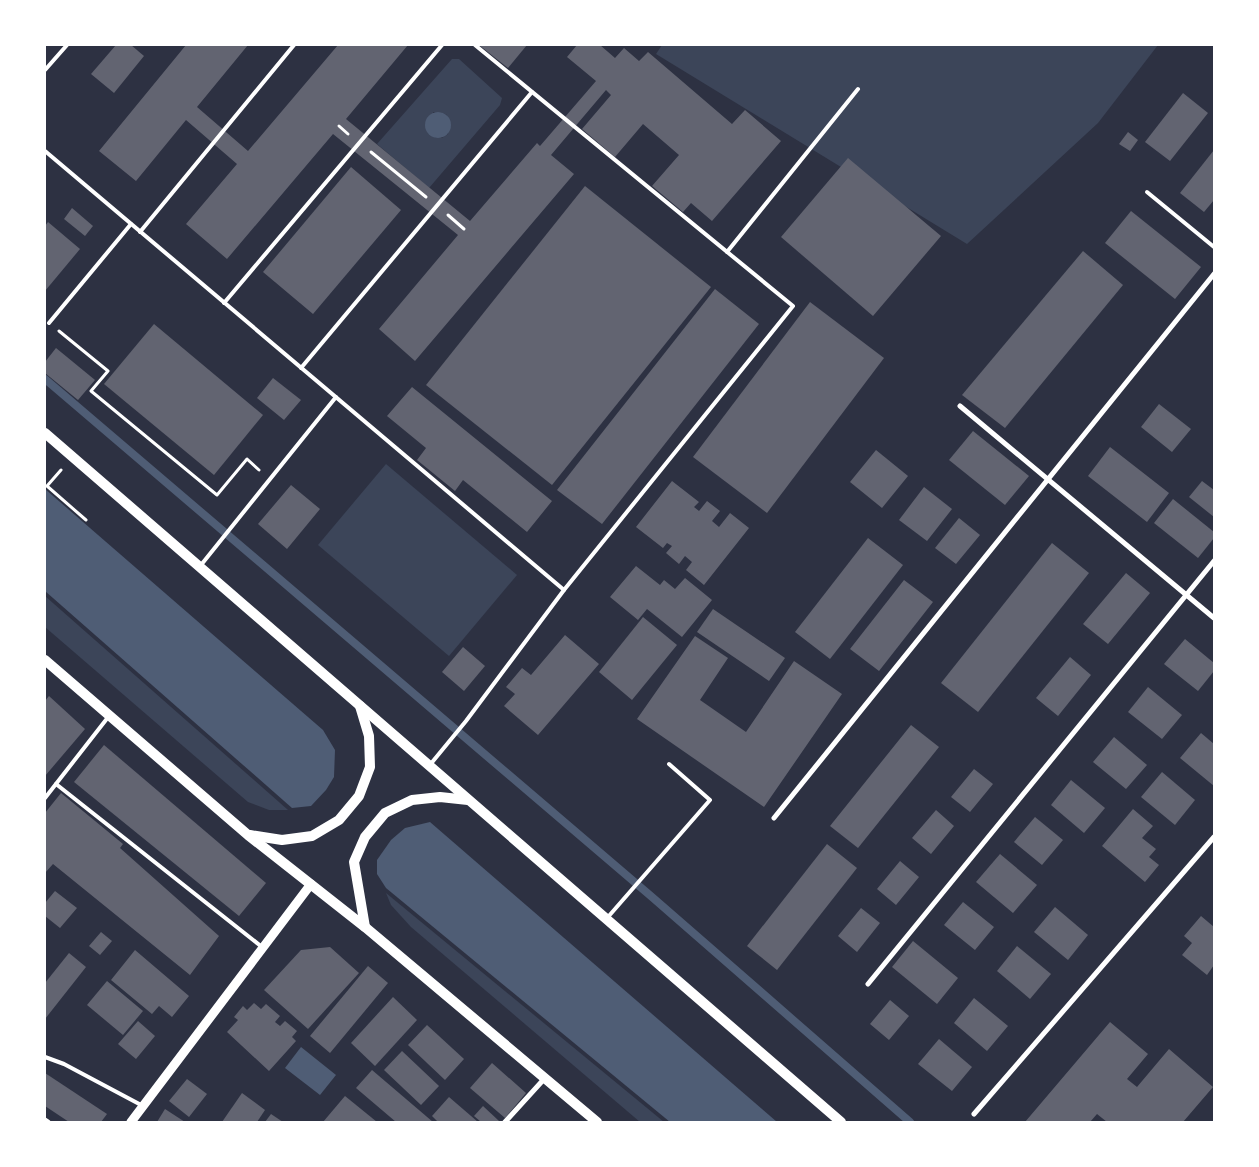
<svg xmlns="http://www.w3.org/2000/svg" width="1259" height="1167" viewBox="0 0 1259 1167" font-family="'Fira Sans',sans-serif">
	<rect width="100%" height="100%" fill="#2d3142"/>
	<g fill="#3c4559" fill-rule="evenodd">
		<polygon points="662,45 1158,45 1098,123 967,244 656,54"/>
		<path d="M452,59H459L502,98L500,105L429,188L377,144ZM433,112H440L447,115L448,134L442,138H435Z"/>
		<polygon points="386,464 517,575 449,656 318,545"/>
		<polygon points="45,596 288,810 269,810 248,802 45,627"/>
		<polygon points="386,893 664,1122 640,1122 411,927 391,905"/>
	</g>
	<g fill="#4f5d75">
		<circle cx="438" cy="125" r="13"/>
		<polygon points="45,489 323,730 335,750 334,777 326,790 311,806 292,808 45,591"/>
		<polygon points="430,822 777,1122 670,1122 386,888 377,874 377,860 391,840 405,828"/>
		<polygon points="301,1047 336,1075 320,1095 285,1068"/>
	</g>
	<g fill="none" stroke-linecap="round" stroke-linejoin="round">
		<polyline stroke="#4f5d75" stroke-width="8" points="45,379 652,897 910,1122"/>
	</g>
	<g fill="#626471">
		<polygon points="116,45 131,45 144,56 114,93 91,74"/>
		<polygon points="186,45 248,45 197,107 248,151 338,45 408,45 346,119 470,221 537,143 540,146 596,81 567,57 577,45 600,45 615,58 624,48 639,61 648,52 732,124 745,110 781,141 712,221 691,203 683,212 652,186 679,155 643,124 615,157 582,129 611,95 606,90 551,155 574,174 415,361 379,329 458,235 333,134 227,259 186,224 237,164 186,120 136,181 99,151"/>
		<polygon points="479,45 527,45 508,68"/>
		<polygon points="1183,93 1208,113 1170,161 1145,142"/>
		<polygon points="1128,132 1138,140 1130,151 1119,144"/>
		<polygon points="1214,150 1214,200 1204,212 1180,193"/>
		<polygon points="848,158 941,236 873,316 781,237"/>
		<polygon points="351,167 401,210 313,314 263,272"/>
		<polygon points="585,186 711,287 552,485 426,385"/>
		<polygon points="72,208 93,226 85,236 64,219"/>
		<polygon points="1131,211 1201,267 1175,299 1105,243"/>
		<polygon points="48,222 80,249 45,291 45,226"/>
		<polygon points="1083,251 1123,285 1005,428 962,395"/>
		<polygon points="715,289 759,324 602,524 557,490"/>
		<polygon points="810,302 884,358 767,513 693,457"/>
		<polygon points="154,324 263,415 214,475 104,384"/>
		<polygon points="56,348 95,380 78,400 45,373 45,362"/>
		<polygon points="273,378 301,400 284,420 257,398"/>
		<polygon points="412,387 552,501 527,532 463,480 455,491 417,460 426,448 387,416"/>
		<polygon points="1159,404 1191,429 1172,452 1141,427"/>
		<polygon points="973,431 1029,476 1005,505 949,460"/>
		<polygon points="1110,447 1169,493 1147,522 1088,476"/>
		<polygon points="876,450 908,476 882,508 850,482"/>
		<polygon points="672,481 699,502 694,507 699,511 707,501 720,511 712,521 719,527 730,513 749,528 704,585 686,570 692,562 685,556 679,564 666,553 672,546 667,543 663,548 636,527"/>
		<polygon points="1202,481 1214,490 1214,517 1189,497"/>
		<polygon points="291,485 320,509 287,549 258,524"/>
		<polygon points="924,487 952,509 927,541 899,520"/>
		<polygon points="1173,499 1214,532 1214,538 1198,558 1154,523"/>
		<polygon points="959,518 980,535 956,564 935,548"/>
		<polygon points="868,538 903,565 830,659 795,632"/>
		<polygon points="1052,543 1089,573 978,712 941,683"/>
		<polygon points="636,566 660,585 664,580 675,589 685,578 712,600 682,637 647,609 638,620 610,597"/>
		<polygon points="1126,573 1150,593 1108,644 1083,624"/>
		<polygon points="904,580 933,602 879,671 850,649"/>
		<polygon points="713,609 785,658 769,681 697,632"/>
		<polygon points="643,617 677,645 632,700 599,672"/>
		<polygon points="565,635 599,664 538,735 504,706 515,694 506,687 522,668 531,675"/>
		<polygon points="695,636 728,658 700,700 746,732 794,661 842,694 764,807 637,719"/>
		<polygon points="1185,639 1214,663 1214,671 1198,691 1164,664"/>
		<polygon points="463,647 485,666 464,691 442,672"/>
		<polygon points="1070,657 1091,675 1058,716 1036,698"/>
		<polygon points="1148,687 1182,715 1162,739 1128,712"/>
		<polygon points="49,696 85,729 45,776 45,701"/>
		<polygon points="911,725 939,747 858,848 830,826"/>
		<polygon points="1201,733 1214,744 1214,786 1180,758"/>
		<polygon points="1114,737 1147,765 1126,789 1093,762"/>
		<polygon points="104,745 266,883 239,916 74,782"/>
		<polygon points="974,769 993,784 970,812 951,797"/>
		<polygon points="1162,772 1195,800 1175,825 1141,797"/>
		<polygon points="1071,780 1105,808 1084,833 1051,805"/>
		<polygon points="61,793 123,844 120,848 219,936 190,975 53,864 45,873 45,813"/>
		<polygon points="1133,809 1153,826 1142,838 1156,849 1149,857 1159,865 1145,882 1102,846"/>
		<polygon points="936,810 954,826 931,854 912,838"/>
		<polygon points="1035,817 1063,840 1042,865 1014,842"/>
		<polygon points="827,844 857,868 777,970 747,946"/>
		<polygon points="1000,854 1037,885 1013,913 976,882"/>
		<polygon points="900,861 919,877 896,905 877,889"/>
		<polygon points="55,891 77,908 60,928 45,916 45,903"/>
		<polygon points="963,902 994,927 975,950 944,925"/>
		<polygon points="1055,907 1088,935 1068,960 1034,932"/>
		<polygon points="861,908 880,923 857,952 838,936"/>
		<polygon points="1201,916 1214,927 1214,965 1207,975 1182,955 1192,943 1184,936"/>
		<polygon points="101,932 112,941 100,955 89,946"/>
		<polygon points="913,941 958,978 937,1004 892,967"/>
		<polygon points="1017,946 1051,974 1030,999 997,971"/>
		<polygon points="330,947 359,973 308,1029 264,990 301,950"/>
		<polygon points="135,950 189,996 172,1017 159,1006 152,1014 111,980"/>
		<polygon points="69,953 86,967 45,1019 45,983"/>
		<polygon points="368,966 388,983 330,1053 310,1036"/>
		<polygon points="107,981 143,1011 123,1035 87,1005"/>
		<polygon points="393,997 417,1020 375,1066 351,1043"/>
		<polygon points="974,998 1008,1026 987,1051 954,1023"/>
		<polygon points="890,1000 909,1016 889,1040 870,1024"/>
		<polygon points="254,1003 261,1009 266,1004 280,1016 275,1022 280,1026 285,1021 297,1031 292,1037 296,1041 269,1071 227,1032 238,1020 234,1017 243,1006 247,1010"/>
		<polygon points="138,1021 155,1036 136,1059 118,1044"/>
		<polygon points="1110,1022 1148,1054 1127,1079 1137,1087 1169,1049 1213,1087 1183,1122 1107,1122 1097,1114 1090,1122 1025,1122"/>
		<polygon points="427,1025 464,1059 445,1080 408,1045"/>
		<polygon points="939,1039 972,1067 952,1091 918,1064"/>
		<polygon points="402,1051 439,1086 421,1105 384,1070"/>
		<polygon points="492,1063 526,1093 505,1118 470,1088"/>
		<polygon points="372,1070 433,1122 396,1122 356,1088"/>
		<polygon points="45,1073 107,1114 101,1122 69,1122 45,1106"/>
		<polygon points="187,1079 207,1094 189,1117 169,1101"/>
		<polygon points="242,1093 265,1110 257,1122 222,1122"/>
		<polygon points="345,1096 377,1122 323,1122"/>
		<polygon points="449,1097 478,1122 438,1122 432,1116"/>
		<polygon points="483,1106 499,1121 498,1122 481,1122 474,1116"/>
		<polygon points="165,1109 185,1122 157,1122"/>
		<polygon points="271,1114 283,1122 265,1122"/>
	</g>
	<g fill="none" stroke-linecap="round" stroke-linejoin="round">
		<g stroke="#fff" stroke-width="3">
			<polyline points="339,126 348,134"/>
			<polyline points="371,152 426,197"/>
			<polyline points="448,215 464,229"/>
			<polyline points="59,331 108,371 91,391 217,495 247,459 259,470"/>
			<polyline points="61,470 47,486 86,520"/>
		</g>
		<g stroke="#fff" stroke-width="4">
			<polyline points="45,70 67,45"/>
			<polyline points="45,151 564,590"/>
			<polyline points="1147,192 1214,247"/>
			<polyline points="140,232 294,45"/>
			<polyline points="727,252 858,89"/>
			<polyline points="224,303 442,45"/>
			<polyline points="49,323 131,224"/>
			<polyline points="301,368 532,92"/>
			<polyline points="201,565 336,397"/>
			<polyline points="429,766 466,721 564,590 793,306 475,45"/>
			<polyline points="56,784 262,947"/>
			<polyline points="45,798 109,716"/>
			<polyline points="608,917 710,800 669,764"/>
			<polyline points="45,1057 64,1064 143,1106"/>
		</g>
		<g stroke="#fff" stroke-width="5">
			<polyline points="960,406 1214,618"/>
			<polyline points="774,818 1214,274"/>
			<polyline points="868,984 1214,561"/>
			<polyline points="974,1114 1214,837"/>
			<polyline points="45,1120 48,1122"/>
			<polyline points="505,1122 545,1078"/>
		</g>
		<polyline stroke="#fff" stroke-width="9" points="131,1122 311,884"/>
		<g stroke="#fff" stroke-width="10">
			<polyline points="45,433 841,1122"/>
			<polyline points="45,660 248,835 365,927 597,1122"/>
			<polyline points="250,835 282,840 312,836 339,820 359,796 370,767 369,736 360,706"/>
			<polyline points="365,927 354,862 365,837 385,813 412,800 440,797 468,800"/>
		</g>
	</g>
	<rect width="1259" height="1167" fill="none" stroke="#ffffff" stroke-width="92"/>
</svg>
